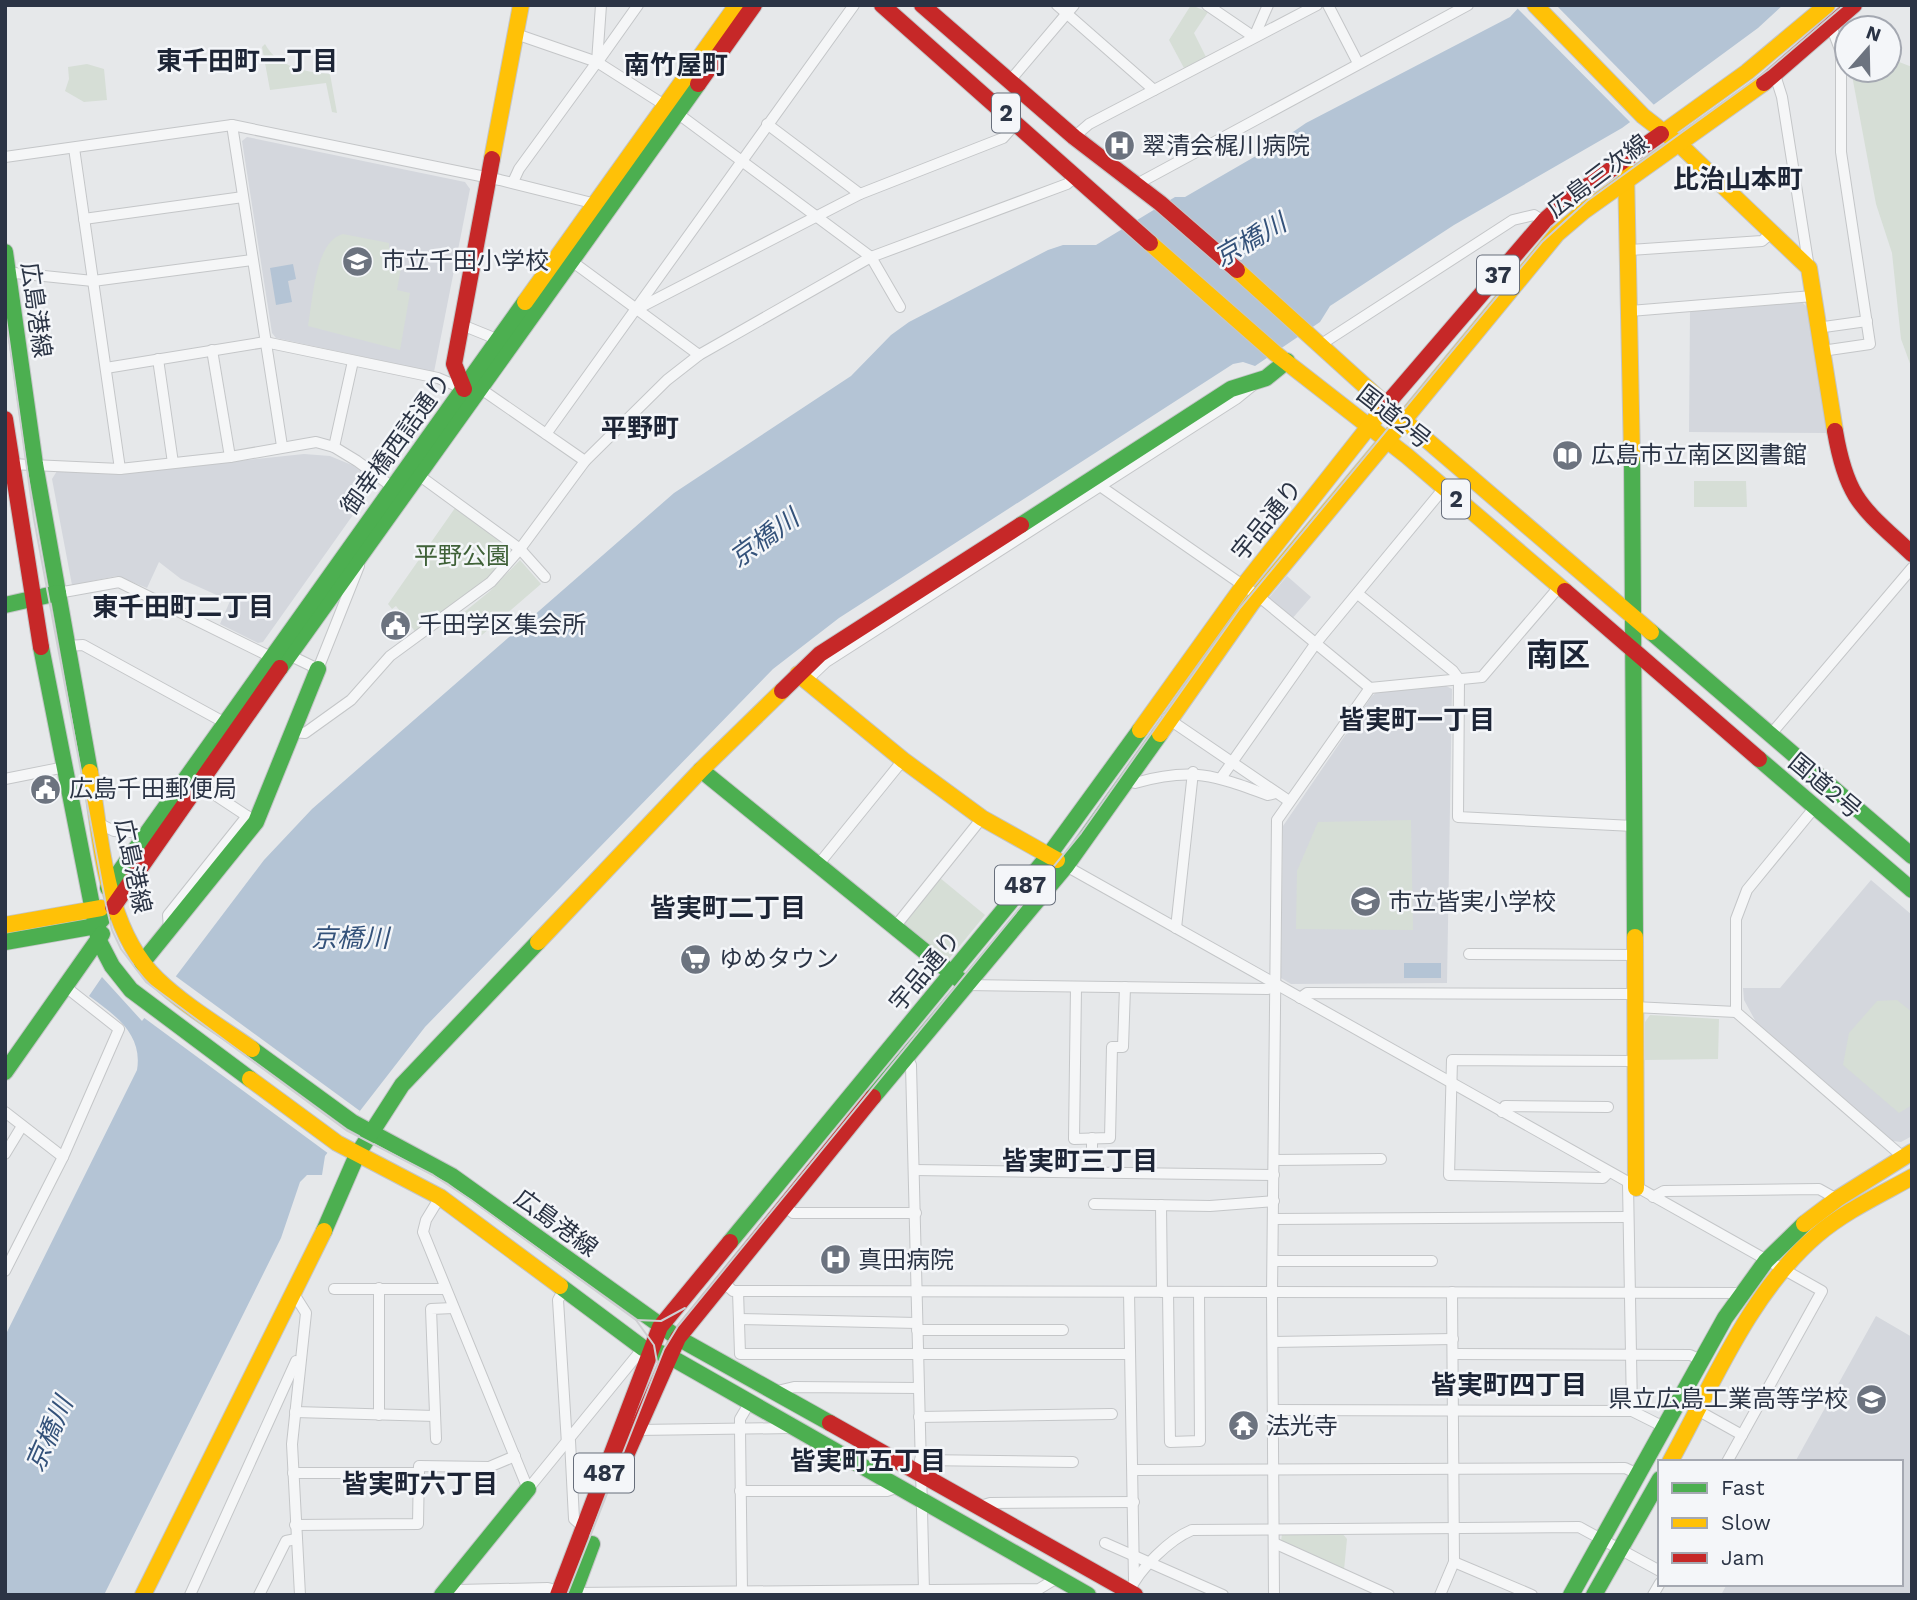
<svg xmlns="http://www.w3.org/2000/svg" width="1917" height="1600" viewBox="0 0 1917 1600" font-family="'Work Sans','Noto Sans JP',sans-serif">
	<rect width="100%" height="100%" fill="#e6e8ea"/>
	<g fill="#d4d7dd">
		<polygon points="247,137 465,182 470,189 434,372 276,338 272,333 242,141"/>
		<polygon points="1802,302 1807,307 1827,433 1689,432 1690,311"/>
		<polygon points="304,454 330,456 359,468 377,481 263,642 258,643 220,624 230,601 181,579 159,562 147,588 117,576 72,585 52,479 57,471 114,474"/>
		<polygon points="1287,576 1311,597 1291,620 1267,600"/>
		<polygon points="1446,686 1452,689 1447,983 1291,984 1281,978 1283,826 1372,696 1377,692"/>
		<polygon points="1871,880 1912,915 1912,1136 1901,1142 1893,1141 1756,1022 1744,1000 1743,988 1780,988"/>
		<polygon points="1876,1316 1912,1337 1912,1595 1721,1595 1727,1584 1901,1584 1901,1462 1795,1462"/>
	</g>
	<g fill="#d6ded6">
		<polygon points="1191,5 1208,12 1194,33 1206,57 1184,68 1169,40"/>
		<path d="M265,44C277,67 305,72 330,74L337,113L332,112L326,83L270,90L262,47Z"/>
		<polygon points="1889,58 1912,67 1912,369 1901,339 1892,253 1876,204 1851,70 1889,70"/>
		<polygon points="87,64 104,69 107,100 84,102 65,91 69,79 68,67"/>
		<path d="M343,234L389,243V248L404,251L397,290L410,293L400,350L308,326C313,299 315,241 343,234Z"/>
		<polygon points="1694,481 1746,481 1747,507 1694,507"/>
		<polygon points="455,508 510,548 511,553 497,571 416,633 396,606 392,609 388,604"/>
		<polygon points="520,560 541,584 482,635 462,614 490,591"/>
		<polygon points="1411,820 1413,930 1296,929 1297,871 1318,822"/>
		<polygon points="940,878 985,915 949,959 941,959 903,929 903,922"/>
		<polygon points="1897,1000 1912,1012 1912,1105 1899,1113 1843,1065 1849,1033 1877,1001"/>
		<polygon points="1650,1015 1719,1019 1718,1059 1645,1060 1645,1022"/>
		<polygon points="1341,1532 1347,1539 1344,1570 1281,1542 1282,1533"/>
	</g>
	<g fill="#b4c4d5">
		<path d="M1521,5H1783L1758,28L1622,128L1454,225L1330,306L1320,322L1255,366L1243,362L1233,364L839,618L773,669L425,1027L325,1156L322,1175H307L300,1182L281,1238L104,1595H5V1336L137,1070C143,1034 115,1015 89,996L102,977L142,1021L264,860L312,809L674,493L851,376L891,335L909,322L1048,250L1063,245H1096L1175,197H1185L1268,149L1306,123L1510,17Z"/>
		<polygon points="293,264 296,279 288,281 292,302 276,305 270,268"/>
		<rect x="1404" y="963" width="37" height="15"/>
	</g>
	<g fill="#e6e8ea">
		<polygon points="1519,5 1556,5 1656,107 1632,124 1516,7"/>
		<polygon points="174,975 360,1111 329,1154 143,1017"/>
	</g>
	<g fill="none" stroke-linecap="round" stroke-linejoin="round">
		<defs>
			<g id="street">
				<polyline points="1057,5 1154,90"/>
				<polyline points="1207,5 1254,37 1268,5"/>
				<polyline points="1328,5 1358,63"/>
				<polyline points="516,34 597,62 677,113 871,257 900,307"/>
				<polyline points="599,60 638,5"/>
				<polyline points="1775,75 1782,97 1809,268"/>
				<polyline points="1008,83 1074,5"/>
				<polyline points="767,124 860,194"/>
				<polyline points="232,125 282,446"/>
				<polyline points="1074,137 1089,124 1317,5"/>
				<polyline points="74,148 120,469"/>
				<polyline points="5,157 232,125 500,180 600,205"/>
				<polyline points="513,182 519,169 597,62 601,5"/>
				<polyline points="1137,184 1468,5"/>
				<polyline points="84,219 243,197"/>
				<polyline points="1630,250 1762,241 1770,234"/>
				<polyline points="566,257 699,355"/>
				<polyline points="5,272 93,281 252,260"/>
				<polyline points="639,308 860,194 1003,138 1017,122"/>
				<polyline points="1630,311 1813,296"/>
				<polyline points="462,325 499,340"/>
				<polyline points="1824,327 1867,321"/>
				<polyline points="1320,345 1513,220 1534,215 1547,223"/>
				<polyline points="212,350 230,457"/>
				<polyline points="1822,351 1870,344 1841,152 1841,52 1831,26"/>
				<polyline points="158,359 173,463"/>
				<polyline points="106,368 265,342 438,378 464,389 481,389 585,461"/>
				<polyline points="546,434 854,5"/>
				<polyline points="334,447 353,361"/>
				<polyline points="10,464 120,469 230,457 316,442 334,447 357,461 398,491"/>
				<polyline points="413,471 520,549 545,577"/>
				<polyline points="1100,486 1257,595 1370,688"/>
				<polyline points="58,593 119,582 271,657 289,655 318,669 359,566"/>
				<polyline points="1358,594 1453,671 1459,679 1458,817 1633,826"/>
				<polyline points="67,646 83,645 229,725"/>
				<polyline points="807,680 826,662 1236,399 1252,386"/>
				<polyline points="1167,718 1289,801"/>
				<polyline points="292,732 305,733 351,700 390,656 491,582 520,549 585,461 667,380 699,355 871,257 1067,184 1076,176"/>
				<polyline points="1771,734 1912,568"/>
				<polyline points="1221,778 1316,643 1444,488"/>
				<polyline points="5,779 65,767"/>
				<path d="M1128,779L1135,783C1192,767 1214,775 1268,795L1276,793"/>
				<polyline points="197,783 253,820"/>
				<polyline points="1815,807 1747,890 1736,919 1736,1012 1903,1157"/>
				<polyline points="100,824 114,831 145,833"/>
				<polyline points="818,865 903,760"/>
				<polyline points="1066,866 1822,1291 1727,1462"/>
				<polyline points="894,928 982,818"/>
				<polyline points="1176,928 1193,772"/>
				<polyline points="169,929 168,915 247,816"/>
				<polyline points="1469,954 1634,955"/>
				<polyline points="966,985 1268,989 1275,985"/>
				<polyline points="1076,987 1074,1139 1110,1138 1112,1047 1123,1047 1125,987"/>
				<polyline points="1300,998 1307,993 1634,994"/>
				<polyline points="1634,1007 1736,1012"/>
				<polyline points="906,1056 911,1065 924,1591"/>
				<polyline points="5,1112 63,1157"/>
				<polyline points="1502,1112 1505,1106 1608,1107"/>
				<polyline points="5,1154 22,1126"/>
				<polyline points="1274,1160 1381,1159"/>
				<polyline points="914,1170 1274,1175"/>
				<polyline points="1092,1172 1092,1138"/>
				<polyline points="1608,1173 1603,1178 1449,1175 1452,1060 1634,1061"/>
				<polyline points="1628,1184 1632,1411"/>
				<polyline points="440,1197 426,1220 423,1232 528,1489 643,1348"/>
				<polyline points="1653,1197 1664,1191 1819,1189 1837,1199"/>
				<polyline points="1094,1204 1210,1206 1274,1201"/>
				<polyline points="784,1205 793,1213 916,1213"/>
				<polyline points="1161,1205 1162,1292"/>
				<polyline points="1274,1219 1628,1217"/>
				<polyline points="1273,1261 1432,1261"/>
				<polyline points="5,1271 63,1157 119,1029 67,988"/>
				<polyline points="722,1281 733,1291 1744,1293"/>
				<polyline points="379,1288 379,1415"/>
				<polyline points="334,1289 445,1289"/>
				<polyline points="564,1289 558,1300 567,1444"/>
				<polyline points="738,1291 740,1354 1130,1354"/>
				<polyline points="1129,1292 1134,1580"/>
				<polyline points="1168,1292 1170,1442 1200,1441 1199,1292"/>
				<polyline points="294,1294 306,1313 292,1444 300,1595"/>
				<polyline points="739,1319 917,1323"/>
				<polyline points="917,1330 1063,1330"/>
				<polyline points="1273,1342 1453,1339"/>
				<polyline points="1453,1354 1690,1355 1702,1360"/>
				<polyline points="773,1392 794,1387 918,1388"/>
				<polyline points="1273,1410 1632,1411 1664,1427"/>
				<polyline points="1699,1411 1742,1435"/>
				<polyline points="295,1412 435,1416"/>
				<polyline points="919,1417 1112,1414"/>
				<polyline points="637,1430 793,1428"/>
				<polyline points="436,1439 431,1309 453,1308"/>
				<polyline points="570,1441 574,1519 583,1527"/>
				<polyline points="920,1460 1073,1462"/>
				<polyline points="1133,1470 1625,1468 1638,1474"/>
				<polyline points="293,1473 419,1473"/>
				<polyline points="740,1491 887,1491 899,1487"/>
				<polyline points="977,1507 990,1503 1134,1502"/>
				<polyline points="295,1525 418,1524 419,1466 489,1467 515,1456"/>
				<polyline points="1105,1543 1223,1595"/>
				<polyline points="1274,1543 1389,1595"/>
				<polyline points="1454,1562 1532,1595"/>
				<polyline points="450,1586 458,1590 548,1588 559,1591"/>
				<polyline points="742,1592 740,1429 740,1419 750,1402"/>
				<path d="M1129,1592C1139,1569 1170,1539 1192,1530L1579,1527L1660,1571"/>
				<polyline points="573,1593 1039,1589 1057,1578"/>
				<polyline points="190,1595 296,1361"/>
				<polyline points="259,1595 286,1541 296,1539"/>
				<polyline points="1274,1595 1272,1294 1277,820 1370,688 1482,677 1559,587"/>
				<polyline points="1440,1595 1454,1562 1452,1292"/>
				<polyline points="1653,1595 1660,1583"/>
			</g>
			<g id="fast">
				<polyline points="5,252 35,464 90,772"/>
				<polyline points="1632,458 1635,937"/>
				<polyline points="1021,525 1231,389 1266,378 1287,361"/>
				<polyline points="5,605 58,593"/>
				<polyline points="1651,632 1912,856"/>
				<polyline points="41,647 99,941 112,966 131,990 250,1079"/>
				<polyline points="280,668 698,84"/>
				<polyline points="1759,759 1912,890"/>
				<polyline points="701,770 960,980"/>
				<polyline points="108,888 525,302"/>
				<polyline points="5,942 96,926 103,918"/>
				<polyline points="142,963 256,822 318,669"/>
				<polyline points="252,1049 352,1122 452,1176 678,1338 830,1423"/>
				<polyline points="5,1072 102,934"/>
				<polyline points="873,1097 1066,866 1160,734"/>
				<polyline points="324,1231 357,1155 402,1085 538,942"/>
				<polyline points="730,1242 1049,855 1140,730"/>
				<polyline points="560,1286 643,1348 667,1355 1088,1595"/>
				<polyline points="442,1595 528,1489"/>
				<polyline points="573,1595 592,1544"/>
				<polyline points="1571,1595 1725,1318 1766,1261 1804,1224"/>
				<polyline points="1594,1595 1660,1479"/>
			</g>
			<g id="slow">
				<polyline points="1535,5 1643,116 1679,144 1809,268 1835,431"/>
				<polyline points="1661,134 1747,72 1827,5"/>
				<polyline points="492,159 521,5"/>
				<polyline points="1626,170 1632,458"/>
				<polyline points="1150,243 1276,354 1407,456 1565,591"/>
				<polyline points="1237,270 1386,405 1651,632"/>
				<polyline points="525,302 737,5"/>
				<polyline points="1404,420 1557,234 1584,211 1764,83"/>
				<polyline points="798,674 903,760 982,818 1057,860"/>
				<polyline points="1140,730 1244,585 1386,405"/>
				<polyline points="1160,734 1252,603 1404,420"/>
				<path d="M90,772C102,841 104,927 157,979C185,1006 221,1027 252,1049"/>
				<polyline points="5,925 101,908"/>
				<polyline points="1635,937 1636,1188"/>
				<polyline points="538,942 701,770 782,691"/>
				<polyline points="250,1079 337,1143 440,1197 560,1286"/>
				<polyline points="1804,1224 1837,1199 1912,1152"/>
				<path d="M1670,1462C1712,1386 1749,1293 1817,1235C1845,1211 1880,1195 1912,1177"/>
				<polyline points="143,1595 324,1231"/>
			</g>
			<g id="jam">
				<polyline points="882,5 1150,243"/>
				<polyline points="922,5 1074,137 1160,203 1237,270"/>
				<polyline points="1764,83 1854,5"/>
				<polyline points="698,84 754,5"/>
				<polyline points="464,389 454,364 492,159"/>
				<polyline points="1386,405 1545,220 1565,202 1661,134"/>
				<polyline points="5,419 41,647"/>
				<path d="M1835,431C1847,501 1863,508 1912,554"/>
				<polyline points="1565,591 1759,759"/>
				<polyline points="782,691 820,654 1021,525"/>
				<polyline points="113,907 280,668"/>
				<polyline points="830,1423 1135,1595"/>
				<polyline points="616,1478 678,1338 873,1097"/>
				<polyline points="558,1595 660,1327 730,1242"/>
			</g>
		</defs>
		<use href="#street" stroke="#c4c6c8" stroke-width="12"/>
		<use href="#fast" stroke="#c4c6c8" stroke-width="18"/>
		<use href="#slow" stroke="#c4c6c8" stroke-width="18"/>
		<use href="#jam" stroke="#c4c6c8" stroke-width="18"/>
		<use href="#street" stroke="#f5f6f7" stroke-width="10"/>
		<use href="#fast" stroke="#4caf50" stroke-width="16"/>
		<use href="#slow" stroke="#ffc107" stroke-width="16"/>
		<use href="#jam" stroke="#c62828" stroke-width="16"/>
		<g stroke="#cecfd2" stroke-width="2">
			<polyline points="5,311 34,519 106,905 112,930 121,949 146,982 346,1130 433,1175 471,1200 636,1320 654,1345 657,1362"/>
			<polyline points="636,1320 661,1321 685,1308"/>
			<polyline points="567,1595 664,1349 678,1326 1081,833 1240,608 1542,242 1587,201 1768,70 1844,5"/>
		</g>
	</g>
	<defs>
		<symbol id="hospital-disc" viewBox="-11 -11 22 22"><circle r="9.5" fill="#6c737f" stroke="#f4f6f9"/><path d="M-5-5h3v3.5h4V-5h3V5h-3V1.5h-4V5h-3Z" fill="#fff"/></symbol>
		<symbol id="school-disc" viewBox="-11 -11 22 22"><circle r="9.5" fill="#6c737f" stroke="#f4f6f9"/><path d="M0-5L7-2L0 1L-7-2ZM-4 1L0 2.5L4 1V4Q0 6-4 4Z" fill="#fff"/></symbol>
		<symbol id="library-disc" viewBox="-11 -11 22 22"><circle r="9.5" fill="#6c737f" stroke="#f4f6f9"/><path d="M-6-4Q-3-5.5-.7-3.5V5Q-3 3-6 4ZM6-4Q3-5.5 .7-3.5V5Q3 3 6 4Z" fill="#fff"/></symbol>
		<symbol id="civic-disc" viewBox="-11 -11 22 22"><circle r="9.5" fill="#6c737f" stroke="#f4f6f9"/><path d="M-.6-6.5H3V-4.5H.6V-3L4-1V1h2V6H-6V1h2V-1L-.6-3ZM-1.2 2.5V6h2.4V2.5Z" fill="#fff"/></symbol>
		<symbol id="supermarket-disc" viewBox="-11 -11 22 22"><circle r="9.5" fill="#6c737f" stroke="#f4f6f9"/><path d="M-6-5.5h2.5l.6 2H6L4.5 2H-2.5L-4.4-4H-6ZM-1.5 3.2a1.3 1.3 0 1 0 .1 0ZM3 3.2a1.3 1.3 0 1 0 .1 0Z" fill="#fff"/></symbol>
		<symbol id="temple-disc" viewBox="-11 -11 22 22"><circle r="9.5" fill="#6c737f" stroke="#f4f6f9"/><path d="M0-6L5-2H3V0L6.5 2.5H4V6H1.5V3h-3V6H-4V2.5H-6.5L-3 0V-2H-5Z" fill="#fff"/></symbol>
	</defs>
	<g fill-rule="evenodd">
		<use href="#hospital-disc" x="1102" y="128" width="35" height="35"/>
		<use href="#school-disc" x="340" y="244" width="35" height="35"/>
		<use href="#library-disc" x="1550" y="438" width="35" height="35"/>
		<use href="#civic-disc" x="378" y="608" width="35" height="35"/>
		<use href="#civic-disc" x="28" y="772" width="35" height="35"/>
		<use href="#school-disc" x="1348" y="884" width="35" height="35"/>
		<use href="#supermarket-disc" x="678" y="942" width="35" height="35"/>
		<use href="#hospital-disc" x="818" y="1242" width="35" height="35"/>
		<use href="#school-disc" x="1854" y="1382" width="35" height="35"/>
		<use href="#temple-disc" x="1226" y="1408" width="35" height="35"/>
	</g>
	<g text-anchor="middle" stroke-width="5" stroke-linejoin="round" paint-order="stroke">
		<g fill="#f4f6f9" stroke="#676e7b" stroke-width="2">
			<rect x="992" y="93.5" width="28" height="39" rx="5"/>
			<rect x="1477" y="255.5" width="42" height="39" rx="5"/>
			<rect x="1442" y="479.5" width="28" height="39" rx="5"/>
			<rect x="995" y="865.5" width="60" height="39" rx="5"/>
			<rect x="574" y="1453.5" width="60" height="39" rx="5"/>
		</g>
		<g font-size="23" font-weight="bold" fill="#2b3445">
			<text x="1006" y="121">2</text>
			<text x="1498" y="283">37</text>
			<text x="1456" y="507">2</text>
			<text x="1025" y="893">487</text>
			<text x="604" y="1481">487</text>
		</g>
		<g font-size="24" fill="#2b3445" stroke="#f4f6f9" text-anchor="start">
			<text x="1142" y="154">翠清会梶川病院</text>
			<text x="381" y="269">市立千田小学校</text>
			<text x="1591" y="463">広島市立南区図書館</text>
			<text x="418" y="633">千田学区集会所</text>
			<text x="69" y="797">広島千田郵便局</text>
			<text x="1388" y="910">市立皆実小学校</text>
			<text x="719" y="967">ゆめタウン</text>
			<text x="858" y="1268">真田病院</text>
			<text x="1848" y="1407" text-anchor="end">県立広島工業高等学校</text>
			<text x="1266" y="1434">法光寺</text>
		</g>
		<g font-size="24" fill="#2b3445" stroke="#f4f6f9">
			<text transform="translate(1598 176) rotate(-37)" y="8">広島三次線</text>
			<text transform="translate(36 310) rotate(82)" y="8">広島港線</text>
			<text transform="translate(1394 417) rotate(38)" y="8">国道2号</text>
			<text transform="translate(396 444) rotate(-54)" y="8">御幸橋西詰通り</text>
			<text transform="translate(1267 520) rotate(-51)" y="8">宇品通り</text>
			<text transform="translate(1825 786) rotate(40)" y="8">国道2号</text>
			<text transform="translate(133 866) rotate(78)" y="8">広島港線</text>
			<text transform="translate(925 971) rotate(-50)" y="8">宇品通り</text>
			<text transform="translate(556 1223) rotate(36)" y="8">広島港線</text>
		</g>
		<g font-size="24" fill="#3f6138" stroke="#f4f6f9">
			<text x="462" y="564">平野公園</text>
		</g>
		<g font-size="26" font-weight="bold" fill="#1d2536" stroke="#f4f6f9">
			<text x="247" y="70">東千田町一丁目</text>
			<text x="676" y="74">南竹屋町</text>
			<text x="1738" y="188">比治山本町</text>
			<text x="640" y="437">平野町</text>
			<text x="183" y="616">東千田町二丁目</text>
			<text x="1417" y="729">皆実町一丁目</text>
			<text x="728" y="917">皆実町二丁目</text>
			<text x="1080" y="1170">皆実町三丁目</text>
			<text x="1509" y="1394">皆実町四丁目</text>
			<text x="868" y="1470">皆実町五丁目</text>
			<text x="420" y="1493">皆実町六丁目</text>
		</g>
		<g font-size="26" font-style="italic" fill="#34527a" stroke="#f4f6f9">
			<text transform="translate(1250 240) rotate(-30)" y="9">京橋川</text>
			<text transform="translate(764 538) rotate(-36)" y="9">京橋川</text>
			<text x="350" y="947">京橋川</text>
			<text transform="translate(49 1434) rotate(-66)" y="9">京橋川</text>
		</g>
		<g font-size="32" font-weight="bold" fill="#1d2536" stroke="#f4f6f9">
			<text x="1558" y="666">南区</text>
		</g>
	</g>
	<rect width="1917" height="1600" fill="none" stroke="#2b3445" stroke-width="14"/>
	<rect x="1658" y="1460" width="245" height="126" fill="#f4f6f9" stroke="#a4a8b1" stroke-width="2"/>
	<rect x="1672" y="1483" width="35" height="10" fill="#4caf50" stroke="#a4a8b1" stroke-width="2"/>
	<text x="1721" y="1495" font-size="21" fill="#2b3445">Fast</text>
	<rect x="1672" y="1518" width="35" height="10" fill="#ffc107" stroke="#a4a8b1" stroke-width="2"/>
	<text x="1721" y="1530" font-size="21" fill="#2b3445">Slow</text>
	<rect x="1672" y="1553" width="35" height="10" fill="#c62828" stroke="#a4a8b1" stroke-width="2"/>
	<text x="1721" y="1565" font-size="21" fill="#2b3445">Jam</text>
	<g transform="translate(1868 49) rotate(20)"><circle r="33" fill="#f4f6f9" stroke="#a4a8b1" stroke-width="2"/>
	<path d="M0-5L12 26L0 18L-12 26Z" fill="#6c737f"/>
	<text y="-10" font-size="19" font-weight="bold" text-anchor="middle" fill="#2b3445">N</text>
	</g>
</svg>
